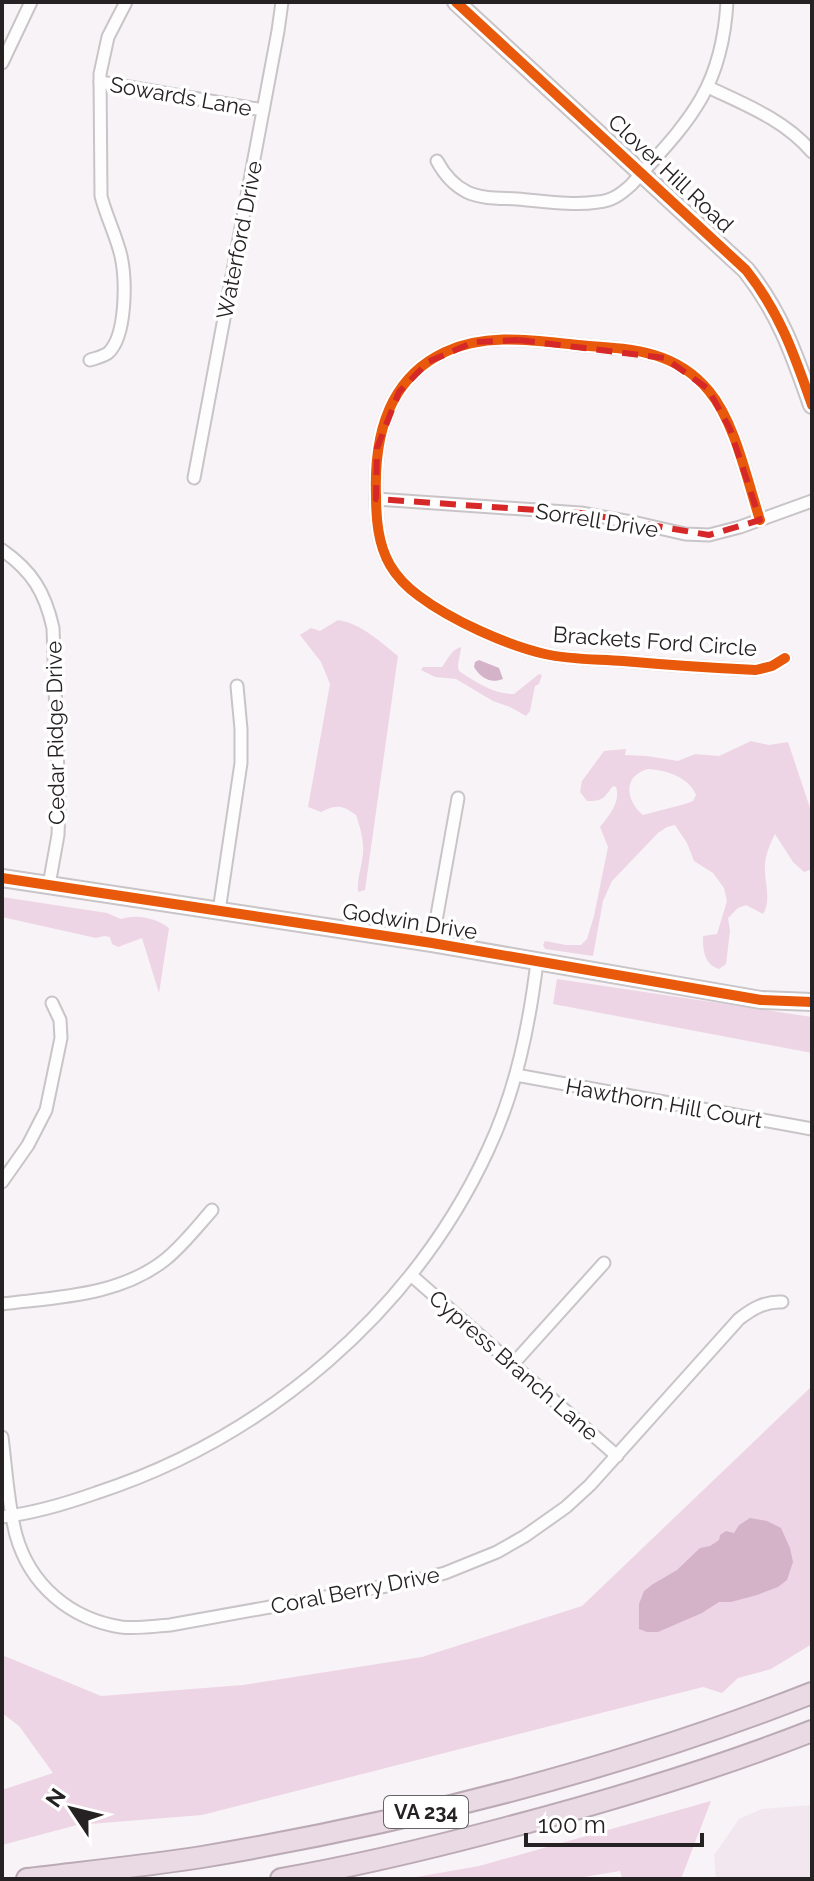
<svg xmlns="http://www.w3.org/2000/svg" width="814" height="1881" viewBox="0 0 814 1881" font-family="Raleway,sans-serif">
	<rect width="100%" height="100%" fill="#f8f3f6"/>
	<polygon fill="#f3e7ef" points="812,1805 812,1879 716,1879 714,1855 739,1819 762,1809"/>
	<g fill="#eed5e5" fill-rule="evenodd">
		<path d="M338,620C362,624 379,641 398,656L365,890L358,892C357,878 362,866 363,853C364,840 360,827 356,815C343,805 336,804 321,812L308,807L330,684L321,662L300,635L311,628L320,631Z"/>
		<path d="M461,647C461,655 456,664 459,671C476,682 493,694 514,694L539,674L542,675L539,684L535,686L530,711L526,716L510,707L493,701L456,679L435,677L421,670L423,667H442C447,660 452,649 461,647Z"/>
		<path d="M751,741L769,745L788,742L812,814V869L804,872L793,862L775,834C770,844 765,855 765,867C764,882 772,900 763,914L746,905L738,908L728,918L730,931L726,964L719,969C704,964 703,951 703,936L717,934L727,901L724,888L713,873L694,861L687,843L675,825L667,827L658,833L612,881L603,901L593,956L545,949L543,945L545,941L566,945H581L587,939L594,916L608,847L600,827C609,815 621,802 616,787L613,786C603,799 603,801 587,801L580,792L582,781L604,751L626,749L625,755L647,756L678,761L695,754L719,756ZM648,769C666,770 689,777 696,795L693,801L685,804L643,815C626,801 622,776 648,769Z"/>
		<path d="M2,897L107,913L121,919C137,914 156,918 169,928L159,993L142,938L118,947L112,944L110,937L104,936L96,938L2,917Z"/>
		<polygon points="557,979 812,1017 812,1053 553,1004"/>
		<polygon points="812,1386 812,1644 771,1669 738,1678 722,1693 703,1687 202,1815 77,1825 2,1845 2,1790 53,1773 19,1726 2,1713 2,1655 101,1696 243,1685 422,1657 582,1606"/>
		<polygon points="711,1801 681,1879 622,1879 620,1871 572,1879 405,1879 479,1866"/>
	</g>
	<g fill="#d4b3c8">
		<path d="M479,660L499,668L503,679C490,684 481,678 474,667L475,662Z"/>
		<polygon points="750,1518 767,1521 781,1528 790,1548 793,1562 787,1580 778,1587 757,1595 731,1602 719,1602 702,1613 658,1632 647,1632 639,1629 639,1604 644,1591 653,1584 677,1570 700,1548 710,1546 719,1540 720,1535 726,1531 734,1533 739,1525"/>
	</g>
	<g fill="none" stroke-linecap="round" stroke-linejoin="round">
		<defs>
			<g id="street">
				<polyline points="2,63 31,2"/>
				<polyline points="100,82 263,110"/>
				<path d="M708,87C746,105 785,120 812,152"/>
				<path d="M437,161C444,174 453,185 467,192C482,199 500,198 517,199C543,201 572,206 598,202C612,201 621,194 631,185C687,123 722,91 727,2"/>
				<path d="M90,360C96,358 102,357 108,353C127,336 126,279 121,256C116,235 106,216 101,196L100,74L108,37L126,2"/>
				<polyline points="194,478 278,31 282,2"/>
				<polyline points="376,499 581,513 637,523 685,534 709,535 740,527 812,501"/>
				<path d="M760,520C747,480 735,422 709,391C677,352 635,349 589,346C541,342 490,331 445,352C387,379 374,437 376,495C376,519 378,544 390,565C397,577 408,588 419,596C451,620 506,645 545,654C571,660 598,659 623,661C668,665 712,668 756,670L772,666L785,658"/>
				<path d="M2,550C32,571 45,592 53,628L59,805L58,835L49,885"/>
				<polyline points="219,911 241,763 241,729 237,686"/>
				<polyline points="432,943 458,798"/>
				<polyline points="516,1075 812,1129"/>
				<polyline points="2,1182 28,1145 46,1110 61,1038 60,1020 52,1003"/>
				<polyline points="411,1275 617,1456"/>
				<path d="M2,1304C58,1297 120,1296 166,1259C183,1245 197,1227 212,1210"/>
				<polyline points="513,1364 604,1263"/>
				<path d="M2,1437C6,1468 8,1505 16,1535C30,1585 70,1619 121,1627C137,1629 154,1626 170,1625L414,1581L445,1573L497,1552L525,1536L566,1507L590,1485L739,1319C752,1309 765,1301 782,1302"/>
				<path d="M2,1517C35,1513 65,1504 96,1493C265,1438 413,1312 488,1150C516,1090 529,1027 537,962"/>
			</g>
			<g id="secondary">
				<path d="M456,2L746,270C780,313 794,354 812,405"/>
				<polyline points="2,878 432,943 761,1000 812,1002"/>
			</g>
			<g id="highway">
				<path d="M27,1879C85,1872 144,1866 202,1857C409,1822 616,1770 812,1693"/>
				<path d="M281,1879C356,1866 431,1848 506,1828C609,1801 712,1770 812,1731"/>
			</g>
		</defs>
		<use href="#street" stroke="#c8c4c7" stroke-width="15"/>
		<use href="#secondary" stroke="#c8c4c7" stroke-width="20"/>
		<use href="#highway" stroke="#bbaab6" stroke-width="24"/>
		<use href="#street" stroke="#fefdfe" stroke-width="11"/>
		<use href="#secondary" stroke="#fefdfe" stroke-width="16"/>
		<use href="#highway" stroke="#e9dae4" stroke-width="20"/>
		<defs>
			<g id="cycleway">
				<path d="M456,2L746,270C780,313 794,354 812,405"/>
				<path d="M760,520C747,480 735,422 709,391C677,352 635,349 589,346C541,342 490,331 445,352C387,379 374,437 376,495C376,519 378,544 390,565C397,577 408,588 419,596C451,620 506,645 545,654C571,660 598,659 623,661C668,665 712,668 756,670L772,666L785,658"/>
				<polyline points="2,878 432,943 761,1000 812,1002"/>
			</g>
		</defs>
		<use href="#cycleway" stroke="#fff" stroke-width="15"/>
		<use href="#cycleway" stroke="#e8590c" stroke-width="10"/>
	</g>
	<path fill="none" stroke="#d62828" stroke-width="6" stroke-dasharray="16 10" stroke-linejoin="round" d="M519,340L665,358L708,389L730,429L760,520L709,535L581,513L376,499L377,448L399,392L428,362L474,342Z"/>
	<g text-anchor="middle" stroke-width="7" stroke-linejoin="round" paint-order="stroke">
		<rect fill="#fff" stroke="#676466" stroke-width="2" x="384" y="1796" width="84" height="32" rx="6"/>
		<g font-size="20" font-weight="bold" fill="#262224">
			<text x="426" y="1819">VA 234</text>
		</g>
		<g font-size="22" fill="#262224" stroke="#fff">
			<text transform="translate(181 96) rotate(10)" y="8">Sowards Lane</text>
			<text transform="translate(671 173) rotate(43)" y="8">Clover Hill Road</text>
			<text transform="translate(239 240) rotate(-79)" y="8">Waterford Drive</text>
			<text transform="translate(597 520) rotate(9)" y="8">Sorrell Drive</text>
			<text transform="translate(655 641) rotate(4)" y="8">Brackets Ford Circle</text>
			<text transform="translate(55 733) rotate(-91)" y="8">Cedar Ridge Drive</text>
			<text transform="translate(410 921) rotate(9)" y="8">Godwin Drive</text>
			<text transform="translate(664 1103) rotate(10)" y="8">Hawthorn Hill Court</text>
			<text transform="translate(514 1365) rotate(41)" y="8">Cypress Branch Lane</text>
			<text transform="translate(355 1590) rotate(-11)" y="8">Coral Berry Drive</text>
		</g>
	</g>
	<rect width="814" height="1881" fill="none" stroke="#262224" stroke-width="8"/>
	<g transform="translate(72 1809) rotate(305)" stroke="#ffffff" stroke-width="6" paint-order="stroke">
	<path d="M0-6L14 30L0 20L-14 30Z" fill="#262224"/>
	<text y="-12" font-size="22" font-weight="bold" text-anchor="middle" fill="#262224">N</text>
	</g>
	<path d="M526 1833v12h176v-12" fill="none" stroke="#262224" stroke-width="4"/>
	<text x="538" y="1833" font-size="24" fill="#262224" stroke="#ffffff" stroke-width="6" paint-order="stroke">100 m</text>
</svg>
